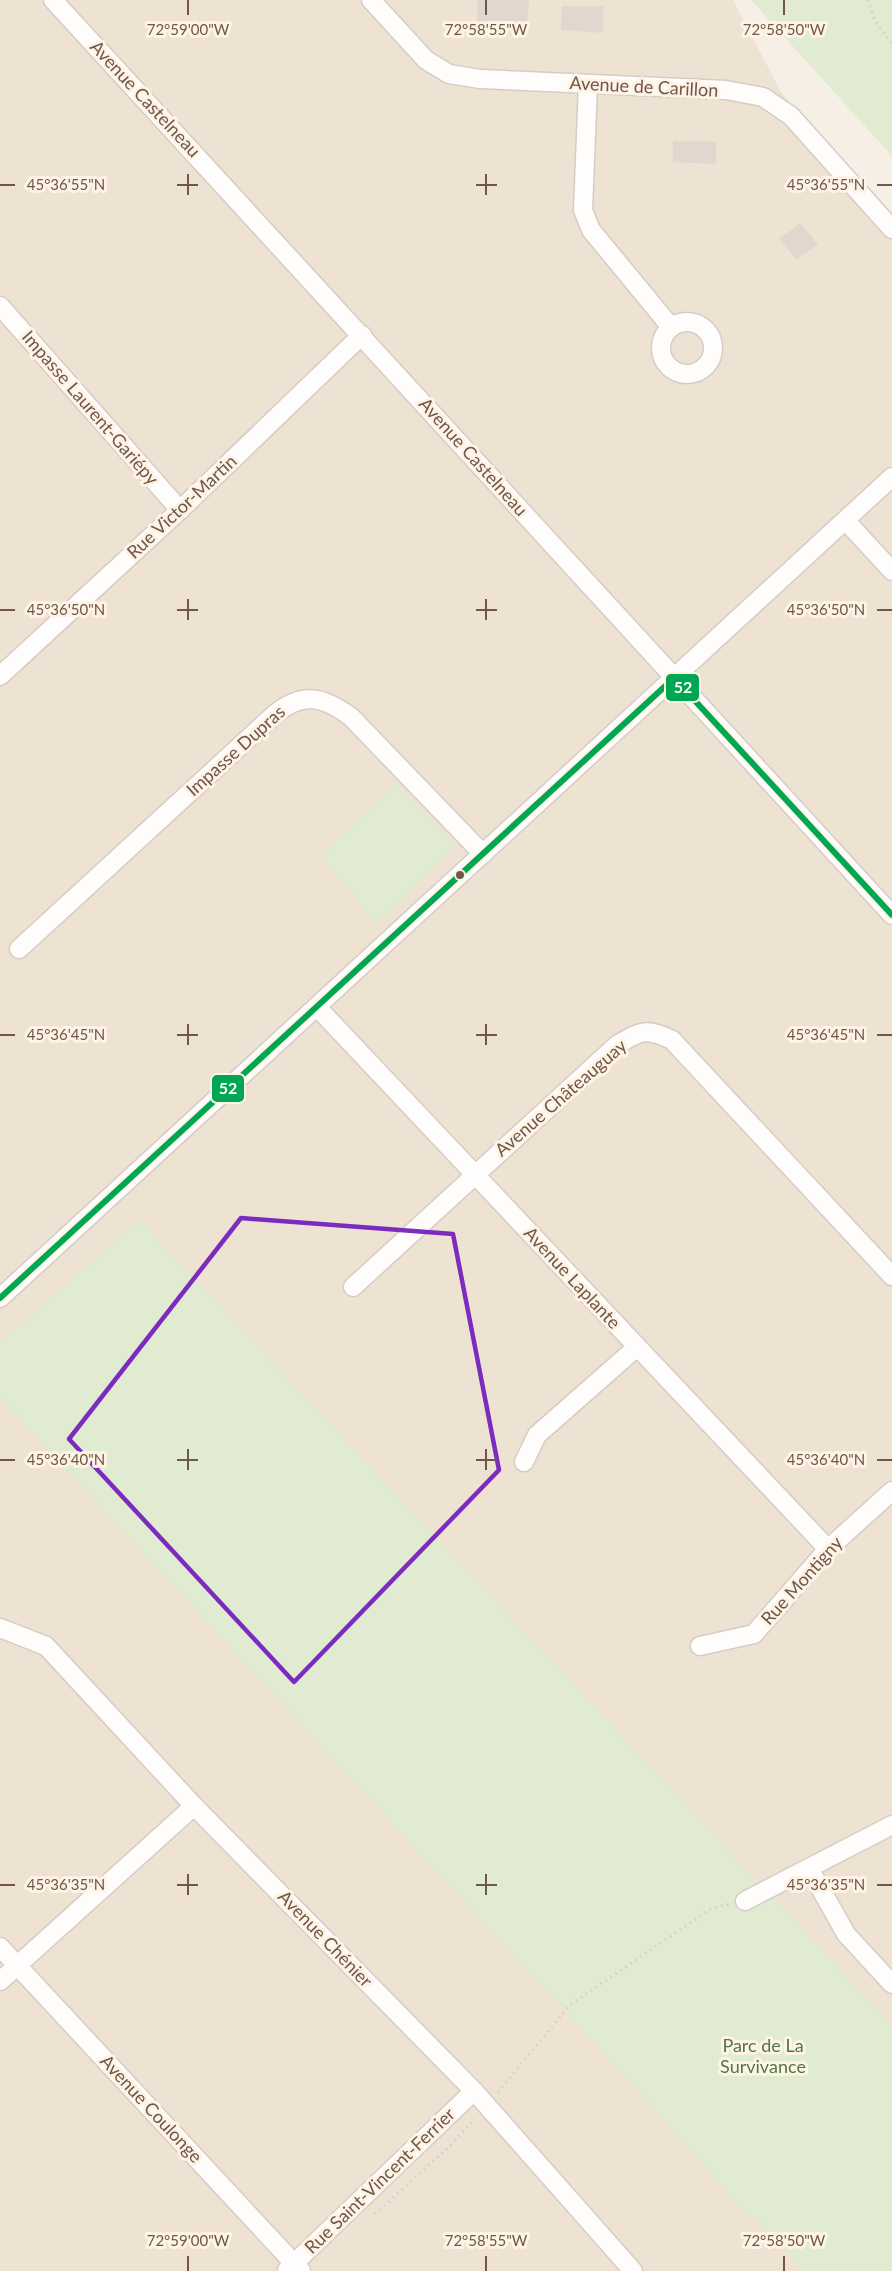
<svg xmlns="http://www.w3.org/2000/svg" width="892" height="2271" viewBox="0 0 892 2271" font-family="Lato,sans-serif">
	<rect width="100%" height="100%" fill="#f5efe6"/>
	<polygon fill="#eee2d3" points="0,0 733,0 782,94 892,214 892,2271 0,2271"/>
	<g fill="#e1ebd1">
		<polygon points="751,0 892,0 892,156"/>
		<polygon points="396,782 456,847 376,925 321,855"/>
		<polygon points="140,1220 892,2025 892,2271 804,2271 758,2221 741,2208 632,2084 0,1398 0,1342"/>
	</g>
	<g fill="#e1d7ce">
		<polygon points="478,0 529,0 527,27 477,23"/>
		<polygon points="562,6 603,6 603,33 561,30"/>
		<polygon points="673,141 716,142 716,164 673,162"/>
		<polygon points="800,223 818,244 797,260 779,239"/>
	</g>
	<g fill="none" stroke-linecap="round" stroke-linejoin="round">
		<defs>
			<g id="minor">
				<polyline points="53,0 892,915"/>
				<polyline points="371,0 426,60 449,74 480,79 726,90 763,97 791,116 892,229"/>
				<polyline points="588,84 583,210 591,230 670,326"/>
				<polyline points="0,306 180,510"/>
				<circle cx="687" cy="348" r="26"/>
				<polyline points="846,521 892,571"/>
				<polyline points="0,676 180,510 362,335"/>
				<path d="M19,949L275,714C303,691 324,697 351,717L483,854"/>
				<polyline points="317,1007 828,1549"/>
				<path d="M353,1287L617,1045C640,1031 647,1027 672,1040L892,1276"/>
				<polyline points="0,1298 892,477"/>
				<polyline points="524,1462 537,1435 637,1347"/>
				<polyline points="0,1628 46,1646 194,1806 474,2091 633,2271"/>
				<polyline points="700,1646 754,1634 828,1549 892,1491"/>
				<polyline points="809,1868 846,1934 892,1984"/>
				<polyline points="745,1901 892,1825"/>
				<polyline points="0,1947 301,2271"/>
				<polyline points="0,1981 194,1806"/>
				<polyline points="287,2270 474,2091"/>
			</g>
		</defs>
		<use href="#minor" stroke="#d6ccc5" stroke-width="21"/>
		<g stroke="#d7cec9" stroke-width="3" stroke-dasharray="1.5 4.5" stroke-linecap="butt">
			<polyline points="868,0 874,19 892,44"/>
			<polyline points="498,2092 570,2005 712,1908 730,1904"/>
			<polyline points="375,2214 449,2147 474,2119"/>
		</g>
		<use href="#minor" stroke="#fefdfb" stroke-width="18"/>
		<defs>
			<polyline id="bus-1" points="0,1298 674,678 892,915"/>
		</defs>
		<use href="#bus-1" stroke="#fef4e6" stroke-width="10"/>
		<use href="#bus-1" stroke="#00a651" stroke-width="6"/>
	</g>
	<path fill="none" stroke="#7b2cbf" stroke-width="4.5" stroke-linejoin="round" d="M241,1218L453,1234L499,1470L294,1682L69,1439Z"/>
	<path fill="none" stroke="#715649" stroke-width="2" d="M188,0V15M486,0V15M784,0V15M188,174V195M486,174V195M0,185H15M177,185H198M476,185H497M877,185H892M188,599V620M486,599V620M0,610H15M177,610H198M476,610H497M877,610H892M188,1024V1045M486,1024V1045M0,1035H15M177,1035H198M476,1035H497M877,1035H892M188,1449V1470M486,1449V1470M0,1460H15M177,1460H198M476,1460H497M877,1460H892M188,1874V1895M486,1874V1895M0,1885H15M177,1885H198M476,1885H497M877,1885H892M188,2256V2271M486,2256V2271M784,2256V2271"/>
	<circle fill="#715649" stroke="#fef4e6" stroke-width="2" cx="460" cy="875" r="5"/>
	<g text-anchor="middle" stroke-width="6" stroke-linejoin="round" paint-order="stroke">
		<g font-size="18" fill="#715649" stroke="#fef4e6">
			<text transform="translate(644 87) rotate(3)" y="6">Avenue de Carillon</text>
			<text transform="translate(145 99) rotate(47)" y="6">Avenue Castelneau</text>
			<text transform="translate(90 408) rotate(49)" y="6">Impasse Laurent-Gariépy</text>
			<text transform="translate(473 457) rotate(48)" y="6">Avenue Castelneau</text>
			<text transform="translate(182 507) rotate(-43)" y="6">Rue Victor-Martin</text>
			<text transform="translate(236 751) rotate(-42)" y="6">Impasse Dupras</text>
			<text transform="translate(561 1098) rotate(-41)" y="6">Avenue Châteauguay</text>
			<text transform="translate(572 1278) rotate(47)" y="6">Avenue Laplante</text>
			<text transform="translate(802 1581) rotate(-48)" y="6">Rue Montigny</text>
			<text transform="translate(325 1939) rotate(46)" y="6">Avenue Chénier</text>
			<text transform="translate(151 2109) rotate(47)" y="6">Avenue Coulonge</text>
			<text transform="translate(380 2181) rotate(-44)" y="6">Rue Saint-Vincent-Ferrier</text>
		</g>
		<g font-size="18" fill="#527742" stroke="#fef4e6">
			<text x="763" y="2052">Parc de La<tspan x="763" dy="21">Survivance</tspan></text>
		</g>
	</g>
	<g font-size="15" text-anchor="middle" fill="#715649" stroke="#fef4e6" stroke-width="6" stroke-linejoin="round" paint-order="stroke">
		<text x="188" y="35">72°59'00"W</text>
		<text x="486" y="35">72°58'55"W</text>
		<text x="784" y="35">72°58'50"W</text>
		<text x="66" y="190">45°36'55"N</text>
		<text x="826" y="190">45°36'55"N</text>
		<text x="66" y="615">45°36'50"N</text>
		<text x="826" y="615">45°36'50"N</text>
		<text x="66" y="1040">45°36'45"N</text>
		<text x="826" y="1040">45°36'45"N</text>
		<text x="66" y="1465">45°36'40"N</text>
		<text x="826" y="1465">45°36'40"N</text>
		<text x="66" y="1890">45°36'35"N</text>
		<text x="826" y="1890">45°36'35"N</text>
		<text x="188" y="2246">72°59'00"W</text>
		<text x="486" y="2246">72°58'55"W</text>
		<text x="784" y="2246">72°58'50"W</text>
	</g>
	<g stroke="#fef4e6" stroke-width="2">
		<rect x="665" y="673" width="35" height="29" rx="6" fill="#00a651"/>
		<rect x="211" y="1074" width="34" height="29" rx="6" fill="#00a651"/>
	</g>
	<g font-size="16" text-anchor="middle" font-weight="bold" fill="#fff">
		<text x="683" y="693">52</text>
		<text x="228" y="1094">52</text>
	</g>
</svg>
